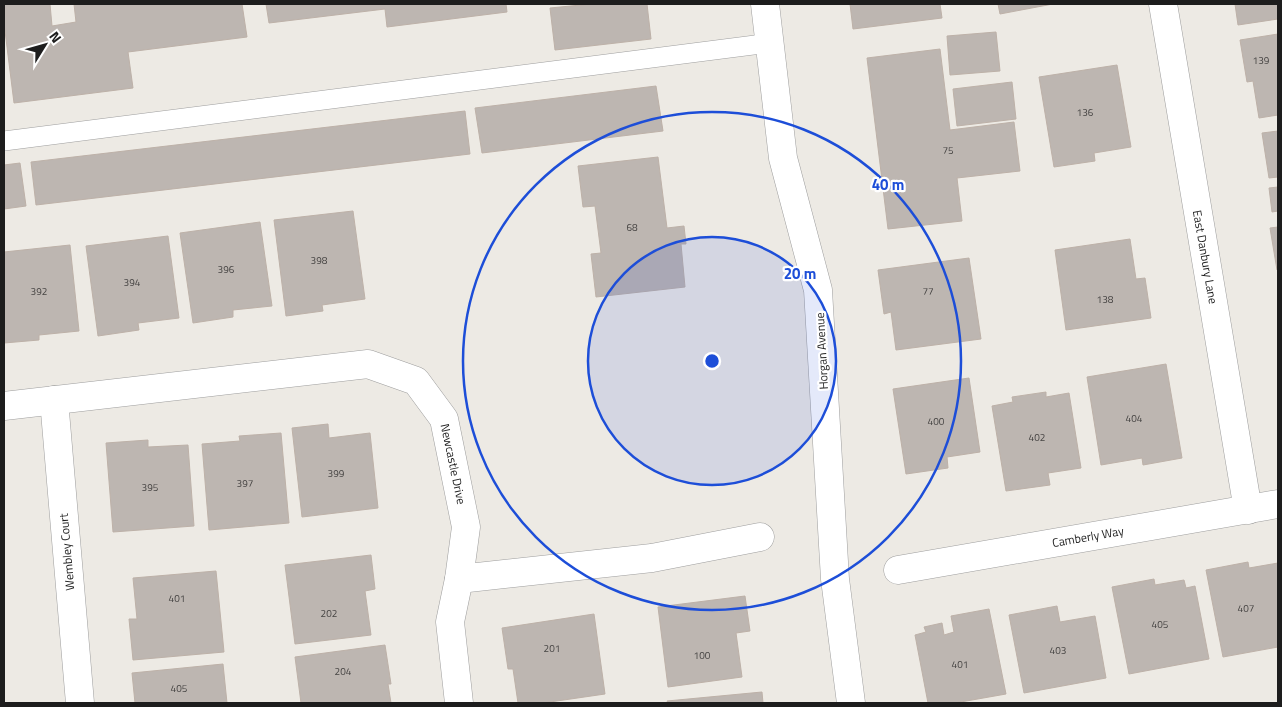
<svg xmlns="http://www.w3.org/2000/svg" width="1282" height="707" viewBox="0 0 1282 707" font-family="'Titillium Web',sans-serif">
	<rect width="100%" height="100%" fill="#edeae4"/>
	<g fill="#bdb6b1" stroke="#bdb1a8">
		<polygon points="4,4 50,4 52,26 76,22 74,4 242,4 247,37 128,52 133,88 14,103 4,23"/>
		<polygon points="266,4 506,4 507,12 387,27 385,9 269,23"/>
		<polygon points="591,4 647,4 651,39 555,50 550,8"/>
		<polygon points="850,4 940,4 942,18 853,29"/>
		<polygon points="998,4 1053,4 1000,14"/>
		<polygon points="1235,4 1278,4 1278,19 1238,25"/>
		<polygon points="996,32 1000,71 950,75 947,36"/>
		<polygon points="1278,34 1278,115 1259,118 1253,81 1247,82 1240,40"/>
		<polygon points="940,49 950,130 1014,122 1020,171 957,178 962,221 888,229 867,58"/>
		<polygon points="1117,65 1131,147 1094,153 1095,161 1054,167 1039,77"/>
		<polygon points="1012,82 1016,119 957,126 953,89"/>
		<polygon points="656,86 663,131 482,153 475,108"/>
		<polygon points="465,111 470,154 36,205 31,162"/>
		<polygon points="1278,131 1278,177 1269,178 1262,133"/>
		<polygon points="658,157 667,228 684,226 686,244 681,244 685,287 596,297 591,254 601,253 595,206 583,207 578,166"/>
		<polygon points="20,163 26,206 4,209 4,165"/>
		<polygon points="1278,187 1278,211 1272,212 1269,188"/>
		<polygon points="353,211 365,299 322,305 323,311 286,316 274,220"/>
		<polygon points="260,222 272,306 233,310 233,317 193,323 180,233"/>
		<polygon points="1278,227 1278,270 1277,270 1270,228"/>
		<polygon points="168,236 179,318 138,323 139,330 98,336 86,246"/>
		<polygon points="1130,239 1136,279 1145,278 1151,318 1066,330 1055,250"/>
		<polygon points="70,245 79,331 39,335 39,340 4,343 4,252"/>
		<polygon points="969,258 981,339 896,350 891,312 884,314 878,270"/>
		<polygon points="1166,364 1182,458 1143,465 1142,458 1101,465 1087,377"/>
		<polygon points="969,378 980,452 947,457 948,468 906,474 893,389"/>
		<polygon points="1046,392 1046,397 1069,393 1081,468 1048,473 1050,485 1006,491 992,406 1013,402 1012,397"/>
		<polygon points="328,424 329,438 370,433 378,508 302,517 292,428"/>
		<polygon points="281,433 289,523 209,530 202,444 240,441 239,436"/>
		<polygon points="148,440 148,447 188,445 194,526 113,532 106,443"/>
		<polygon points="371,555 375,589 365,591 371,635 295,644 285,565"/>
		<polygon points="1248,562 1249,568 1278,563 1278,647 1223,657 1206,570"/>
		<polygon points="216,571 224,652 133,660 129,619 137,619 133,578"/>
		<polygon points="1154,579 1155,585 1184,580 1186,588 1195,586 1209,659 1129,674 1112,587"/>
		<polygon points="745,596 750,631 736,633 742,677 668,687 658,607"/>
		<polygon points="1057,606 1060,622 1095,616 1106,678 1024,693 1009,615"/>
		<polygon points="989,609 1006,694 955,703 928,703 915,635 926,632 924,627 942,623 944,635 954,632 951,616"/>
		<polygon points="594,614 605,694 543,703 518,703 513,669 508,669 502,628"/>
		<polygon points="385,645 391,684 388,684 391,703 301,703 295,657"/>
		<polygon points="223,664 227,703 135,703 132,673"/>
		<polygon points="762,692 763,703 668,703 667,701"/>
	</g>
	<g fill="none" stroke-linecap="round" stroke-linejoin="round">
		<defs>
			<polyline id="lane" points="4,141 770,43"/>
			<g id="street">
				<polyline points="765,4 783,158 818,290 835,579 851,703"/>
				<polyline points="1163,4 1248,510"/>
				<polyline points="54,400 80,703"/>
				<polyline points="4,406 368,364 416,381 444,419 466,527 459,579 652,558 760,537"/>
				<polyline points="898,570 1278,504"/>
				<polyline points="459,703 450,622 459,579"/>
			</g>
		</defs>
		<use href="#lane" stroke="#9e9e9e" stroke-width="20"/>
		<use href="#street" stroke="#9e9e9e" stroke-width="29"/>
		<use href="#lane" stroke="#fff" stroke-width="19"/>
		<use href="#street" stroke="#fff" stroke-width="28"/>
	</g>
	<circle cx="712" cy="361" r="124" fill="#1d4ed8" fill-opacity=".12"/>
	<g fill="none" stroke="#1d4ed8" stroke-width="2.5">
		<circle cx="712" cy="361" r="124"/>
		<circle cx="712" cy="361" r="249"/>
	</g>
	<g text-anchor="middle" stroke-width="4.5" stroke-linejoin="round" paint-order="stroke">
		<g font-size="10" fill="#454342">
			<text x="1261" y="64">139</text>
			<text x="1085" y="116">136</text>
			<text x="948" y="154">75</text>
			<text x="632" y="231">68</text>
			<text x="319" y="264">398</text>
			<text x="226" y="273">396</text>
			<text x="132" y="286">394</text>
			<text x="39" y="295">392</text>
			<text x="928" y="295">77</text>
			<text x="1105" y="303">138</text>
			<text x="1134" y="422">404</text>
			<text x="936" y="425">400</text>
			<text x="1037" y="441">402</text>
			<text x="336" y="477">399</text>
			<text x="245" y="487">397</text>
			<text x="150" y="491">395</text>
			<text x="177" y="602">401</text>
			<text x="1246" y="612">407</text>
			<text x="329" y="617">202</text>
			<text x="1160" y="628">405</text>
			<text x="552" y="652">201</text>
			<text x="1058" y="654">403</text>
			<text x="702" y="659">100</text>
			<text x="960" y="668">401</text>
			<text x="343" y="675">204</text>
			<text x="179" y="692">405</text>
		</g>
		<g font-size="12" fill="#1d1d1d" stroke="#fff">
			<text transform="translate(1205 257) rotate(80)" y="4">East Danbury Lane</text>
			<text transform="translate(822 351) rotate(-93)" y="4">Horgan Avenue</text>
			<text transform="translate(453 464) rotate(78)" y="4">Newcastle Drive</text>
			<text transform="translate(1088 537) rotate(-10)" y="4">Camberly Way</text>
			<text transform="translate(67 552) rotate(-95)" y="4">Wembley Court</text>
		</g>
	</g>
	<circle cx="712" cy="361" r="8" fill="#1d4ed8" stroke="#fff" stroke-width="2.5"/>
	<g font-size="15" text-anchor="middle" font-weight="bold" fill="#1d4ed8" stroke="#fff" stroke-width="4.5" stroke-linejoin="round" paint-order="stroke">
		<text x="888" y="190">40 m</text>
		<text x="800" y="279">20 m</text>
	</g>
	<rect width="1282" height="707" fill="none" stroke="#1d1d1d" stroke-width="10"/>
	<g transform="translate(45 45) rotate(53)" stroke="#ffffff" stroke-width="4" paint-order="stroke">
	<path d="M0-4L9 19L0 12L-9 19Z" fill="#1d1d1d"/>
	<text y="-8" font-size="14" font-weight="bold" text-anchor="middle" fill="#1d1d1d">N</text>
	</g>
</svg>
